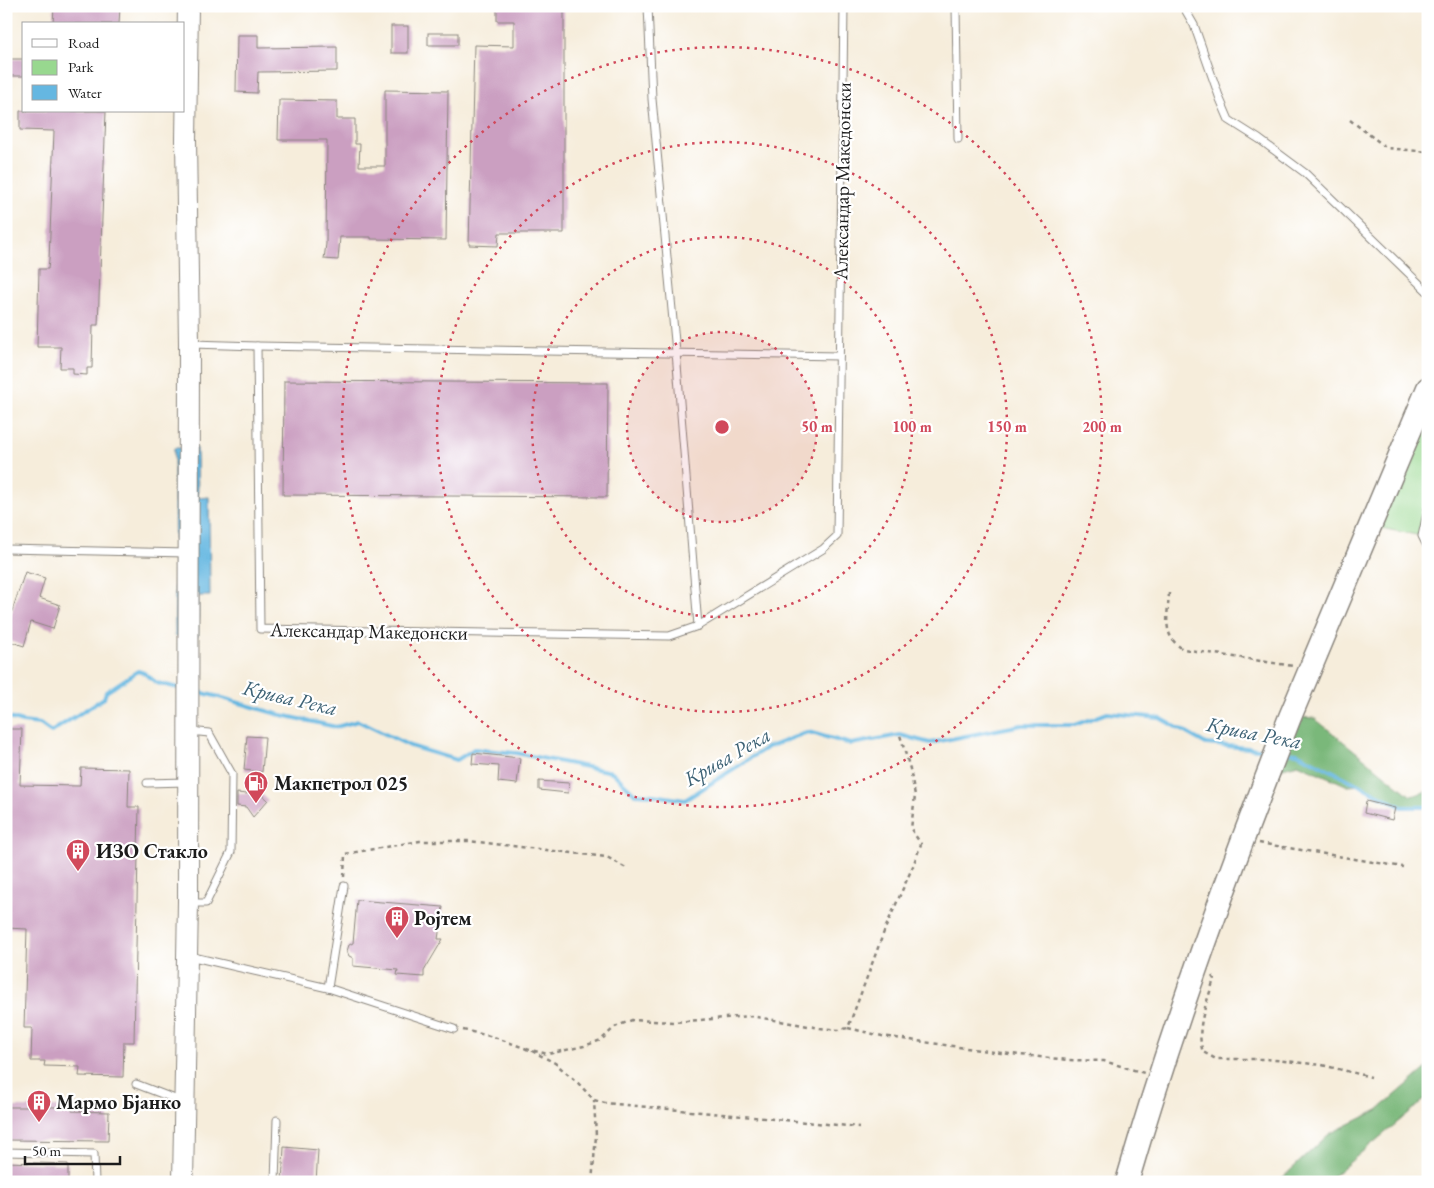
<svg xmlns="http://www.w3.org/2000/svg" width="1434" height="1188" viewBox="0 0 1434 1188" font-family="'EB Garamond',serif">
	<rect width="100%" height="100%" fill="#fff"/>
	<filter id="ink" filterUnits="userSpaceOnUse"><feTurbulence type="fractalNoise" baseFrequency=".02" numOctaves="2"/><feDisplacementMap in="SourceGraphic" scale="10" xChannelSelector="R" yChannelSelector="G"/><feConvolveMatrix kernelMatrix="1 2 1 2 8 2 1 2 1" color-interpolation-filters="sRGB"/></filter>
	<filter id="wash" filterUnits="userSpaceOnUse"><feTurbulence type="fractalNoise" baseFrequency=".0096" numOctaves="4" result="noise"/><feDisplacementMap in="SourceGraphic" scale="20" xChannelSelector="R" yChannelSelector="G"/><feGaussianBlur stdDeviation="1.12" result="paint"/><feColorMatrix in="noise" values="0 0 0 0 0 0 0 0 0 0 0 0 0 0 0 0 0 1.4 0 .05"/><feComposite in="paint" operator="in"/></filter>
	<g filter="url(#wash)">
		<rect width="100%" height="100%" fill="#f6eddb"/>
		<polygon fill="#98d88f" stroke="#5a7a56" points="1428,388 1428,509 1422,536 1370,526"/>
		<g fill="#7ab87a" stroke="#4b6a4b">
			<polygon points="1290,717 1314,718 1411,796 1428,791 1428,807 1402,807 1361,785 1348,786 1298,764 1268,772"/>
			<polygon points="1428,1067 1428,1097 1326,1182 1278,1182 1329,1134 1378,1110"/>
		</g>
		<polygon fill="#65b7e1" stroke="#406a7e" points="174,448 197,448 198,498 209,497 210,596 198,596 198,636 175,636"/>
		<g fill="none" stroke-linecap="round" stroke-linejoin="round">
			<g stroke="#65b7e1" stroke-width="4">
				<polyline points="195,691 219,697 277,714 336,727 358,721 410,746 457,760 474,749 516,753 612,772 635,794 654,795 685,800 766,748 808,732 851,744 900,735 930,743 1022,725 1075,725 1107,713 1160,718 1206,744 1269,750"/>
				<polyline points="6,717 22,722 40,724 51,732 104,698 106,692 138,671 144,673 157,683 183,689"/>
				<polyline points="1285,752 1297,753 1402,807 1428,807"/>
			</g>
		</g>
		<g id="blocks">
			<g fill="#cb9fc1">
				<polygon points="54,6 120,6 119,24 53,24"/>
				<polygon points="497,6 564,6 564,233 499,233 498,246 469,245 474,45 514,46 514,21 497,21"/>
				<rect x="391" y="26" width="17" height="27"/>
				<rect x="428" y="33" width="30" height="12"/>
				<polygon points="237,35 258,35 258,48 337,47 337,71 258,72 257,93 236,92"/>
				<rect x="6" y="59" width="18" height="17"/>
				<polygon points="385,90 448,91 446,240 371,239 371,237 340,237 338,260 324,259 326,244 327,140 278,140 279,100 337,101 337,119 355,119 355,144 360,144 359,166 385,166"/>
				<polygon points="20,111 106,111 98,325 93,325 92,368 87,368 87,375 73,374 73,368 60,368 61,347 37,347 39,269 48,269 49,260 54,131 20,130"/>
				<polygon points="284,381 608,383 607,497 283,495"/>
				<polygon points="25,572 45,578 39,598 60,605 53,629 31,622 24,646 6,640 6,629"/>
				<polygon points="6,729 22,729 20,785 80,786 81,768 129,769 128,807 139,807 134,1042 124,1042 123,1077 79,1076 80,1067 44,1066 45,1061 31,1061 32,1028 24,1028 27,929 6,928"/>
				<polygon points="247,736 265,737 262,772 244,770"/>
				<polygon points="473,753 520,758 517,784 498,782 499,766 472,764"/>
				<polygon points="539,781 569,783 568,793 539,790"/>
				<polygon points="254,787 268,800 253,817 246,807 237,806 237,793 247,794"/>
				<polygon points="1366,801 1395,808 1392,820 1364,813"/>
				<polygon points="357,900 443,907 438,939 443,939 424,971 424,977 397,975 398,970 353,966 353,958 349,956 347,951 349,945 353,943"/>
				<polygon points="6,1107 72,1107 72,1111 109,1112 108,1141 6,1140"/>
				<polygon points="284,1147 318,1150 316,1182 282,1182"/>
				<polygon points="6,1162 68,1164 68,1182 6,1182"/>
			</g>
		</g>
	</g>
	<g filter="url(#ink)">
		<use href="#blocks" fill-opacity="0" stroke="#89847c" stroke-width="1"/>
		<g fill="none" stroke-linecap="round" stroke-linejoin="round">
			<defs>
				<g id="lane">
					<polyline points="648,6 652,99 676,352 698,626"/>
					<polyline points="956,6 958,139"/>
					<polyline points="1183,6 1194,25 1220,99 1229,120 1259,139 1305,173 1428,292"/>
					<polyline points="192,344 257,346 839,356"/>
					<polyline points="257,346 260,629 669,636 698,626 823,549 837,536 844,6"/>
					<polyline points="1428,509 1422,536 1428,548"/>
					<polyline points="6,549 187,553"/>
					<polyline points="190,731 209,733 232,774 231,852 206,903 191,903"/>
					<polyline points="147,783 187,782"/>
					<polyline points="189,956 328,988 454,1029"/>
					<polyline points="328,988 344,886"/>
					<polyline points="136,1084 183,1102"/>
					<polyline points="6,1152 94,1154 95,1182"/>
					<polyline points="275,1182 277,1120"/>
				</g>
				<polyline id="secondary" points="183,1182 188,902 189,343 186,140 188,6"/>
				<path id="primary" d="M1127,1182C1173,1024 1230,870 1290,717L1428,388"/>
			</defs>
			<use href="#lane" stroke="#89847c" stroke-width="9"/>
			<use href="#secondary" stroke="#89847c" stroke-width="22"/>
			<use href="#primary" stroke="#89847c" stroke-width="25"/>
			<g stroke="#89847c" stroke-width="2.5" stroke-dasharray="4 4" stroke-linecap="butt">
				<polyline points="1350,120 1387,148 1428,152"/>
				<path d="M1169,593C1168,615 1161,636 1183,649L1293,666"/>
				<polyline points="1259,843 1403,867"/>
				<polyline points="344,877 345,854 420,841 469,841 607,857 626,868"/>
				<path d="M1212,976L1214,979C1207,1003 1195,1028 1203,1052L1216,1059H1266L1322,1065L1371,1077"/>
				<polyline points="848,1028 882,1036 1001,1053 1069,1060 1104,1061 1144,1073"/>
				<polyline points="463,1030 494,1037 527,1049"/>
				<polyline points="526,1049 548,1054 584,1046 601,1040 615,1027 632,1020 674,1022 751,1016 820,1028 838,1030 848,1028 885,929 913,866 921,844 911,829 915,795 910,769 900,735"/>
				<polyline points="532,1051 555,1063 578,1083 594,1100 605,1103 859,1127"/>
				<polyline points="592,1182 596,1136 594,1100"/>
			</g>
			<use href="#lane" stroke="#fff" stroke-width="7"/>
			<use href="#secondary" stroke="#fff" stroke-width="20"/>
			<use href="#primary" stroke="#fff" stroke-width="22"/>
		</g>
	</g>
	<circle cx="722" cy="427" r="95" fill="#d1495b" fill-opacity=".12"/>
	<g fill="none" stroke="#d1495b" stroke-width="2.5" stroke-dasharray="2.5 5">
		<circle cx="722" cy="427" r="95"/>
		<circle cx="722" cy="427" r="190"/>
		<circle cx="722" cy="427" r="285"/>
		<circle cx="722" cy="427" r="380"/>
	</g>
	<defs>
		<symbol id="fuel-pin" viewBox="-11 -11 22 30"><path d="M0 17L-7.5 6A9.5 9.5 0 1 1 7.5 6Z" fill="#d1495b" stroke="#fff"/><path d="M-5.5-6h7V0h2V4h1.3V-2.5L3-4.5l.8-.8L6-3V5H2.5V1h-1V6h-7ZM-4.2-4.7v3.2H.2V-4.7Z" fill="#fff"/></symbol>
		<symbol id="building-pin" viewBox="-11 -11 22 30"><path d="M0 17L-7.5 6A9.5 9.5 0 1 1 7.5 6Z" fill="#d1495b" stroke="#fff"/><path d="M-4-6H4V6H1V3H-1V6H-4ZM-2.5-4.3h1.7v1.8h-1.7ZM.8-4.3h1.7v1.8H.8ZM-2.5-1h1.7V.8h-1.7ZM.8-1h1.7V.8H.8Z" fill="#fff"/></symbol>
	</defs>
	<g fill-rule="evenodd">
		<use href="#fuel-pin" x="242" y="769" width="28" height="38"/>
		<use href="#building-pin" x="64" y="837" width="28" height="38"/>
		<use href="#building-pin" x="383" y="904" width="28" height="38"/>
		<use href="#building-pin" x="25" y="1088" width="28" height="38"/>
	</g>
	<g text-anchor="middle" stroke-width="4.5" stroke-linejoin="round" paint-order="stroke">
		<g font-size="20" fill="#1c1c1c" stroke="#fff">
			<text transform="translate(842 181) rotate(-89)" y="7">Александар Македонски</text>
			<text transform="translate(369 631) rotate(1)" y="7">Александар Македонски</text>
		</g>
		<g font-size="20" font-weight="bold" fill="#1c1c1c" stroke="#fff" text-anchor="start">
			<text x="274" y="790">Макпетрол 025</text>
			<text x="96" y="858">ИЗО Стакло</text>
			<text x="414" y="925">Ројтем</text>
			<text x="56" y="1109">Мармо Бјанко</text>
		</g>
		<g font-size="21" font-style="italic" fill="#3d6275" stroke="#fff">
			<text transform="translate(290 698) rotate(13)" y="7">Крива Река</text>
			<text transform="translate(1254 733) rotate(11)" y="7">Крива Река</text>
			<text transform="translate(727 757) rotate(-30)" y="7">Крива Река</text>
		</g>
	</g>
	<circle cx="722" cy="427" r="8" fill="#d1495b" stroke="#fff" stroke-width="2.5"/>
	<g font-size="15" text-anchor="middle" font-weight="bold" fill="#d1495b" stroke="#fff" stroke-width="4.5" stroke-linejoin="round" paint-order="stroke">
		<text x="817" y="432">50 m</text>
		<text x="912" y="432">100 m</text>
		<text x="1007" y="432">150 m</text>
		<text x="1102" y="432">200 m</text>
	</g>
	<rect width="1434" height="1188" fill="none" stroke="#fff" stroke-width="25"/>
	<rect x="22" y="22" width="162" height="90" fill="#ffffff" stroke="#a4a4a4"/>
	<rect x="32" y="39" width="25" height="8" fill="#ffffff" stroke="#a4a4a4"/>
	<text x="68" y="48" font-size="15" fill="#1c1c1c">Road</text>
	<rect x="32" y="60" width="25" height="15" fill="#98d88f" stroke="#a4a4a4"/>
	<text x="68" y="72" font-size="15" fill="#1c1c1c">Park</text>
	<rect x="32" y="85" width="25" height="15" fill="#65b7e1" stroke="#a4a4a4"/>
	<text x="68" y="98" font-size="15" fill="#1c1c1c">Water</text>
	<path d="M25 1156v8h95v-8" fill="none" stroke="#1c1c1c" stroke-width="2.5"/>
	<text x="32" y="1156" font-size="15" fill="#1c1c1c" stroke="#ffffff" stroke-width="4" paint-order="stroke">50 m</text>
</svg>
